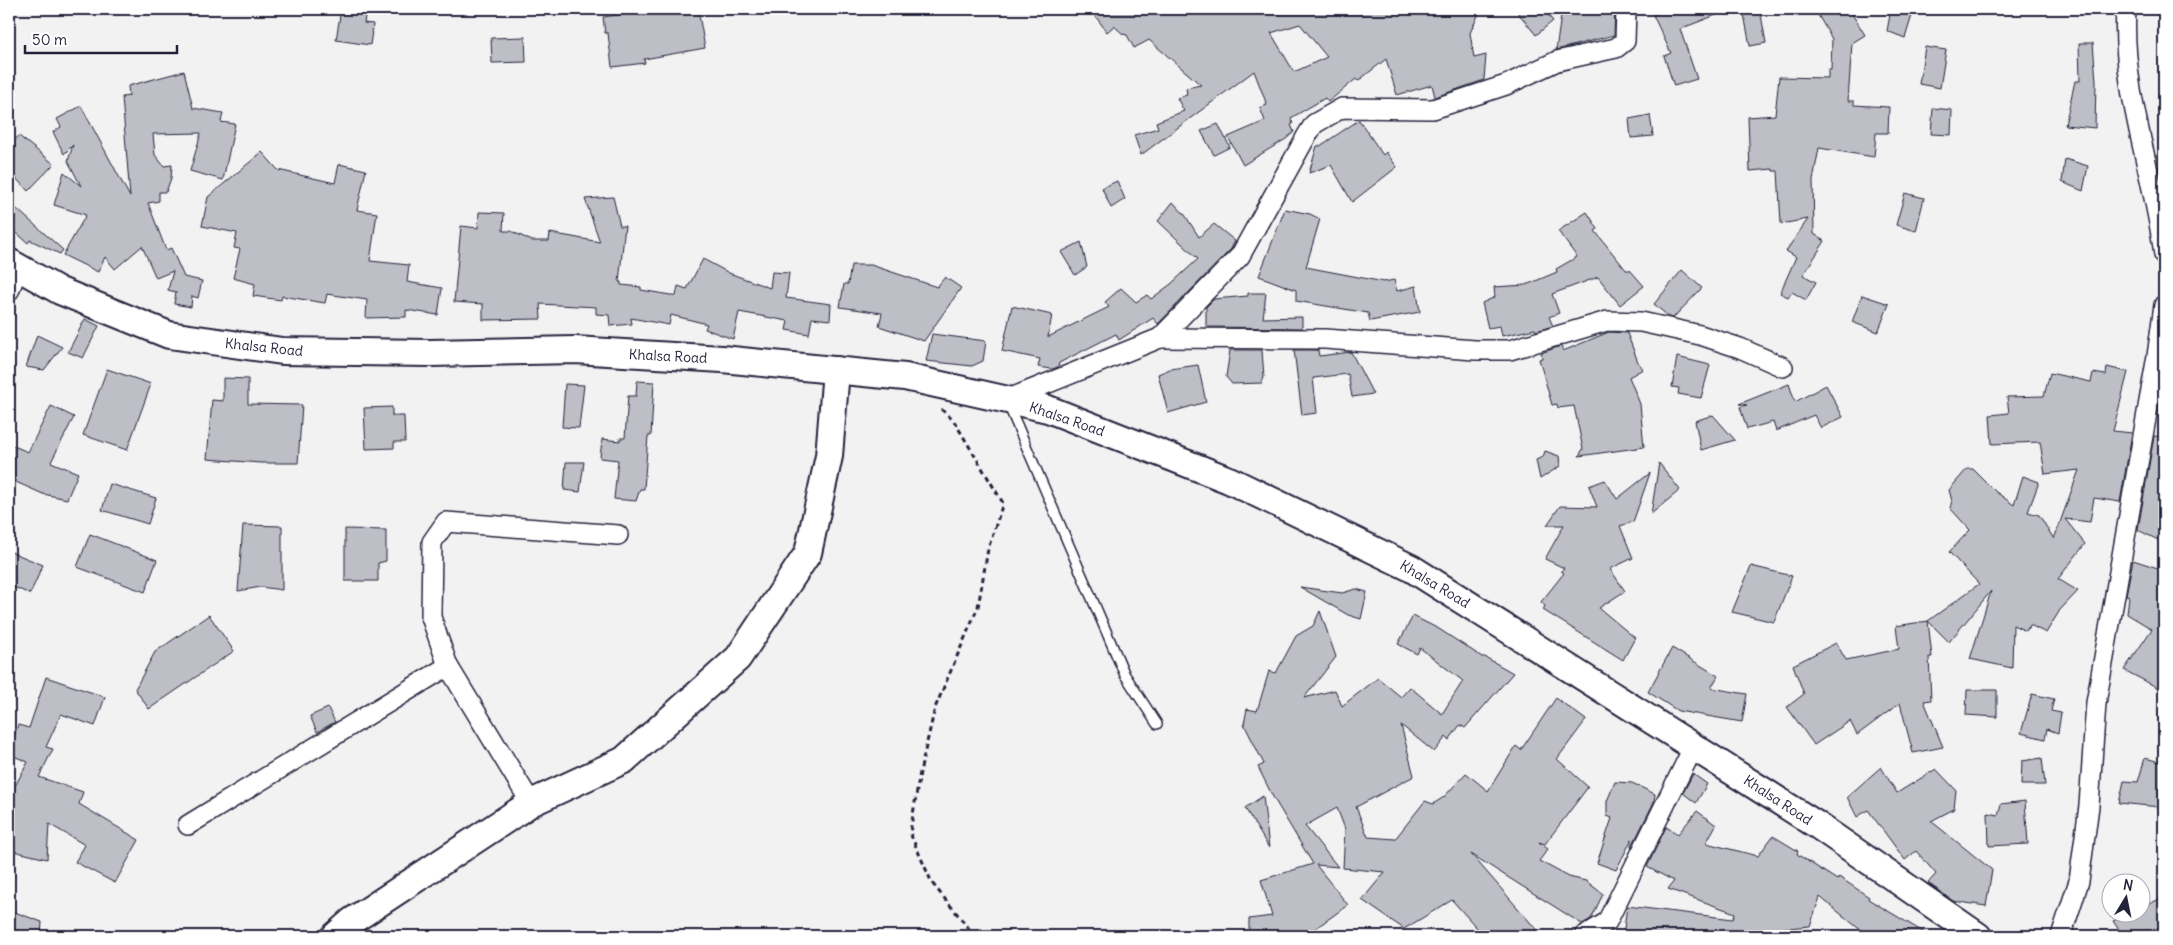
<svg xmlns="http://www.w3.org/2000/svg" width="2173" height="945" viewBox="0 0 2173 945" font-family="Delius,sans-serif">
	<rect width="100%" height="100%" fill="#f2f2f3"/>
	<filter id="ink" filterUnits="userSpaceOnUse"><feTurbulence type="fractalNoise" baseFrequency=".02" numOctaves="2"/><feDisplacementMap in="SourceGraphic" scale="10" xChannelSelector="R" yChannelSelector="G"/><feConvolveMatrix kernelMatrix="1 2 1 2 8 2 1 2 1" color-interpolation-filters="sRGB"/></filter>
	<g filter="url(#ink)">
		<g fill="#bebec6" stroke="#22223b" fill-rule="evenodd">
			<polygon points="341,9 366,10 364,23 373,24 370,45 336,40"/>
			<polygon points="673,9 698,9 705,48 644,59 645,63 612,67 608,33 605,33 603,17 639,12 639,15"/>
			<path d="M1090,9H1481L1470,33L1474,58L1486,55L1484,80L1435,97L1432,85L1397,95L1386,59L1358,81L1356,79L1328,102L1325,98L1291,118L1293,124L1291,125L1294,132L1286,139L1243,165L1228,137L1265,121L1260,108L1267,105L1254,71L1141,155L1134,135L1158,128L1156,122L1184,111L1177,98L1187,95L1186,88L1201,85L1149,40L1134,48L1127,35L1123,34L1114,26L1107,32ZM1300,24L1327,57L1294,72L1271,33Z"/>
			<polygon points="1515,9 1543,9 1553,21 1536,35"/>
			<polygon points="1562,9 1615,9 1614,35 1556,50"/>
			<polygon points="1667,9 1729,10 1680,29 1697,79 1674,86 1664,56 1671,53 1653,15"/>
			<polygon points="1743,9 1760,9 1766,43 1750,46"/>
			<polygon points="1829,9 1849,9 1865,35 1852,43 1848,101 1854,101 1854,105 1889,107 1888,133 1876,133 1874,157 1819,148 1813,180 1814,234 1825,241 1803,275 1816,282 1806,300 1792,292 1788,297 1780,293 1796,257 1786,251 1808,219 1781,224 1778,171 1773,171 1773,169 1750,171 1748,117 1775,115 1779,77 1828,78 1828,70 1831,70 1832,39 1818,15"/>
			<polygon points="1891,9 1914,9 1905,38 1887,31"/>
			<polygon points="525,37 526,62 492,63 491,38"/>
			<polygon points="2079,43 2093,43 2096,81 2095,128 2065,125 2075,81 2080,81"/>
			<polygon points="1925,47 1946,50 1940,88 1919,84"/>
			<polygon points="184,71 193,108 223,113 221,122 235,124 223,180 190,171 201,133 153,134 155,155 164,166 172,165 171,178 166,192 159,192 159,201 148,203 166,250 171,248 184,277 202,281 198,298 192,296 191,307 174,304 176,292 168,290 173,271 156,278 142,246 115,269 105,257 98,272 63,255 86,215 54,205 64,172 81,186 68,161 73,145 64,154 53,132 61,127 57,119 81,106 130,197 122,97 129,96 128,86"/>
			<polygon points="1933,108 1952,110 1951,135 1931,134"/>
			<polygon points="1650,115 1653,136 1631,138 1629,119"/>
			<polygon points="1359,120 1383,155 1386,152 1397,167 1352,202 1331,165 1309,173 1317,146 1320,146"/>
			<polygon points="1218,124 1230,147 1214,155 1201,131"/>
			<polygon points="19,136 54,164 28,191 9,171 9,145"/>
			<polygon points="262,152 278,170 335,183 339,164 366,170 357,210 377,213 370,261 409,265 407,282 442,288 438,315 406,310 406,317 366,318 367,300 327,294 325,303 282,296 281,300 253,296 255,284 233,278 240,249 234,248 237,233 202,226 208,197"/>
			<polygon points="2065,159 2088,166 2083,191 2062,182"/>
			<polygon points="1117,181 1125,199 1111,208 1102,188"/>
			<polygon points="1905,193 1924,198 1916,231 1896,225"/>
			<polygon points="613,197 620,226 625,226 619,282 621,282 621,285 641,287 641,290 676,296 678,286 687,289 703,259 729,273 770,288 772,272 789,273 786,298 831,304 830,320 812,318 809,334 786,330 788,321 739,312 733,339 705,329 707,324 671,315 669,325 631,318 632,324 610,326 609,315 596,314 596,307 540,304 541,319 483,320 483,304 454,302 461,226 478,228 479,212 504,213 503,231 511,231 532,241 549,241 550,233 600,242 585,199"/>
			<polygon points="9,202 63,250 60,254 30,240 28,243 9,226"/>
			<polygon points="1173,202 1185,215 1199,237 1214,224 1235,241 1231,249 1158,324 1153,318 1119,340 1116,334 1059,363 1058,367 1052,369 1038,367 1040,359 1002,351 1012,306 1052,315 1048,337 1109,307 1105,302 1121,288 1136,302 1147,295 1151,299 1171,284 1198,259 1158,221"/>
			<polygon points="1285,209 1310,214 1320,219 1306,267 1384,282 1394,280 1397,291 1416,286 1420,312 1370,321 1368,313 1296,301 1296,290 1259,276"/>
			<polygon points="1587,212 1598,229 1595,231 1626,270 1630,270 1644,286 1620,305 1598,277 1552,294 1559,313 1549,317 1553,326 1536,331 1535,329 1502,336 1500,326 1488,328 1482,303 1495,297 1494,287 1526,285 1557,272 1556,269 1577,257 1558,231"/>
			<polygon points="1081,242 1087,267 1075,275 1061,252"/>
			<polygon points="851,265 871,265 937,287 945,277 961,288 924,341 879,326 882,313 840,307 844,284 848,284"/>
			<polygon points="1682,270 1702,288 1673,318 1669,317 1654,304"/>
			<polygon points="1248,293 1266,293 1263,318 1302,317 1302,328 1206,327 1206,307 1214,299 1248,296"/>
			<polygon points="1862,295 1889,304 1878,332 1852,322"/>
			<polygon points="85,319 99,326 83,358 68,352"/>
			<polygon points="1609,332 1627,333 1638,362 1643,369 1629,377 1640,404 1644,447 1579,456 1583,449 1574,406 1558,408 1557,404 1552,405 1539,359 1542,358 1541,353 1561,346 1563,351"/>
			<polygon points="932,334 986,341 983,361 972,366 926,361"/>
			<polygon points="37,335 62,347 44,370 26,367"/>
			<polygon points="1230,350 1262,350 1264,377 1262,383 1232,384 1226,377"/>
			<polygon points="1294,350 1318,350 1319,356 1351,352 1373,394 1352,397 1348,374 1313,378 1317,413 1302,415"/>
			<polygon points="1677,357 1710,365 1701,398 1678,394 1679,388 1672,387"/>
			<polygon points="1198,365 1206,402 1168,413 1158,374 1170,369"/>
			<polygon points="2107,367 2128,372 2113,431 2132,433 2120,502 2094,498 2090,522 2065,519 2085,544 2058,579 2078,591 2060,610 2046,633 2030,625 2026,631 2013,625 2012,668 1970,659 1991,591 1949,642 1928,621 1979,584 1949,552 1970,530 1950,508 1952,501 1949,490 1967,469 1973,469 1996,492 2014,505 2023,476 2039,482 2028,512 2039,515 2054,539 2079,470 2045,474 2040,442 1992,444 1990,415 2009,413 2007,397 2044,396 2050,373 2091,382 2093,373 2106,375"/>
			<polygon points="107,369 151,384 127,450 83,435"/>
			<polygon points="223,378 248,379 248,404 302,405 298,463 261,463 207,459 212,400 223,401"/>
			<polygon points="637,381 654,382 651,436 648,436 644,489 640,489 636,501 614,499 618,460 600,458 602,439 620,441 620,438 625,438 628,396 636,396"/>
			<polygon points="565,384 584,385 579,428 562,427"/>
			<polygon points="1789,384 1795,402 1826,385 1843,417 1821,428 1814,415 1776,431 1773,422 1747,429 1740,407 1747,405 1739,404"/>
			<polygon points="51,406 74,417 51,462 78,473 67,499 43,494 9,479 9,444 28,452"/>
			<polygon points="392,407 392,416 404,416 405,442 394,442 394,448 366,449 364,408"/>
			<polygon points="1713,415 1735,440 1701,450 1695,421"/>
			<polygon points="2154,436 2164,437 2164,543 2138,530"/>
			<polygon points="1545,451 1559,456 1560,466 1540,479 1536,460 1543,457"/>
			<polygon points="566,462 584,462 580,492 564,490"/>
			<polygon points="1659,463 1680,490 1651,514"/>
			<polygon points="1650,473 1633,522 1620,526 1633,558 1610,569 1625,591 1599,608 1635,638 1623,660 1543,610 1545,606 1541,602 1564,573 1561,571 1564,568 1545,559 1564,525 1547,525 1560,506 1597,507 1589,486 1605,480 1617,499"/>
			<polygon points="110,484 156,498 148,524 102,510"/>
			<polygon points="243,525 282,526 282,590 261,587 238,591"/>
			<polygon points="345,529 386,530 386,561 378,563 378,581 345,581"/>
			<polygon points="90,534 157,560 145,592 77,567"/>
			<polygon points="9,551 43,565 30,594 9,585"/>
			<polygon points="2133,560 2164,570 2164,691 2124,670 2152,629 2127,614 2129,596 2126,595"/>
			<polygon points="1751,566 1792,576 1774,622 1732,612"/>
			<polygon points="1300,587 1342,593 1356,589 1367,592 1361,619 1348,615"/>
			<polygon points="1320,611 1336,657 1304,698 1335,690 1342,706 1378,678 1401,697 1410,687 1442,714 1463,681 1420,648 1417,654 1398,644 1413,616 1439,629 1482,657 1485,657 1513,673 1465,728 1460,725 1449,740 1446,737 1434,752 1401,725 1414,776 1356,807 1368,837 1395,839 1425,801 1433,804 1444,797 1466,773 1488,791 1516,746 1521,750 1556,698 1586,720 1557,759 1588,787 1545,844 1539,842 1548,849 1539,861 1569,877 1586,881 1603,894 1591,919 1582,924 1471,854 1542,936 1484,936 1452,900 1404,929 1362,900 1385,872 1343,868 1345,829 1337,808 1305,826 1338,867 1316,865 1348,905 1305,936 1249,936 1249,919 1272,916 1261,880 1313,864 1273,797 1258,767 1264,764 1244,724 1247,709 1257,711 1269,671 1276,673 1296,636 1313,626"/>
			<polygon points="209,615 234,651 149,709 135,689 155,652"/>
			<polygon points="1928,621 1932,657 1929,657 1931,700 1924,701 1943,747 1913,753 1900,703 1857,735 1850,721 1814,745 1787,707 1804,694 1793,665 1836,643 1846,660 1899,649 1896,626"/>
			<polygon points="1672,648 1718,676 1711,688 1747,694 1742,722 1678,711 1648,692"/>
			<polygon points="46,677 105,697 95,726 61,714 46,747 53,749 39,777 83,792 79,804 139,840 115,883 75,862 85,845 49,824 47,859 9,850 9,797 28,762 9,754 9,750 18,725 29,728"/>
			<polygon points="1967,690 1997,690 1997,717 1966,715"/>
			<polygon points="2032,694 2054,699 2051,711 2061,713 2058,733 2047,729 2045,739 2021,733"/>
			<polygon points="328,708 335,722 317,732 310,716"/>
			<polygon points="2042,758 2045,785 2021,785 2022,761"/>
			<polygon points="2145,758 2164,763 2160,807 2119,803 2124,781 2138,782"/>
			<polygon points="1881,767 1897,793 1936,769 1956,790 1954,809 1931,821 1992,870 1986,906 1953,901 1928,883 1936,874 1916,851 1905,860 1868,810 1857,817 1847,797"/>
			<polygon points="1693,774 1707,784 1696,803 1683,793"/>
			<polygon points="1615,782 1632,783 1655,794 1654,802 1631,848 1632,839 1616,870 1597,863 1612,818 1607,816 1607,801"/>
			<polygon points="1263,796 1269,848 1245,808"/>
			<polygon points="2025,801 2028,844 1989,846 1988,813 1998,815 2001,804"/>
			<polygon points="1697,811 1716,825 1706,843 1758,856 1773,836 1798,851 1797,854 1837,880 1839,877 1869,897 1868,899 1930,936 1872,936 1858,928 1820,897 1810,926 1746,932 1756,936 1623,936 1627,906 1733,919 1735,913 1668,889 1674,881 1647,867 1666,827 1678,834"/>
			<polygon points="2164,897 2164,936 2151,936 2149,930 2123,936 2113,921 2131,912 2140,912 2140,908"/>
			<polygon points="9,910 42,922 41,936 9,936"/>
		</g>
		<g fill="none" stroke-linecap="round" stroke-linejoin="round">
			<defs>
				<polyline id="lane" points="1008,404 1125,675 1157,724"/>
				<g id="street">
					<path d="M2126,9C2121,93 2154,172 2164,255"/>
					<polyline points="9,291 18,268"/>
					<polyline points="1160,338 1325,339 1475,350 1510,350 1607,321 1641,322 1700,335 1740,348 1783,367"/>
					<polyline points="1006,400 1160,338 1240,256 1306,137 1314,124 1342,108 1433,109 1506,85 1557,61 1616,48 1625,41 1626,9"/>
					<polyline points="531,803 448,666 431,617 432,542 446,522 618,535"/>
					<polyline points="188,825 448,666"/>
					<polyline points="1584,936 1607,922 1694,746"/>
					<polyline points="2061,936 2079,881 2089,806 2096,703 2157,356 2164,305"/>
				</g>
				<g id="secondary">
					<polyline points="9,262 60,291 169,335 282,351 430,353 575,350 722,359 905,377 1048,409 1229,480 1411,568 1817,825 1978,936"/>
					<polyline points="335,936 352,921 531,803 624,760 738,658 808,553 829,456 836,370"/>
				</g>
			</defs>
			<use href="#lane" stroke="#22223b" stroke-width="12"/>
			<use href="#street" stroke="#22223b" stroke-width="22"/>
			<use href="#secondary" stroke="#22223b" stroke-width="30"/>
			<polyline stroke="#22223b" stroke-width="3" stroke-dasharray="5 4" stroke-linecap="butt" points="941,409 954,421 1003,503 988,549 978,607 935,708 920,772 910,833 932,883 975,936"/>
			<use href="#lane" stroke="#fff" stroke-width="9"/>
			<use href="#street" stroke="#fff" stroke-width="19"/>
			<use href="#secondary" stroke="#fff" stroke-width="26"/>
		</g>
	</g>
	<g text-anchor="middle" stroke-width="5" stroke-linejoin="round" paint-order="stroke">
		<g font-size="14" fill="#22223b" stroke="#fff">
			<text transform="translate(264 347) rotate(6)" y="5">Khalsa Road</text>
			<text transform="translate(668 356) rotate(3)" y="5">Khalsa Road</text>
			<text transform="translate(1067 419) rotate(19)" y="5">Khalsa Road</text>
			<text transform="translate(1435 584) rotate(31)" y="5">Khalsa Road</text>
			<text transform="translate(1778 800) rotate(33)" y="5">Khalsa Road</text>
		</g>
	</g>
	<rect width="2173" height="945" fill="none" stroke="#fff" stroke-width="30"/>
	<rect x="15" y="15" width="2143" height="915" fill="none" stroke="#22223b" stroke-width="2" filter="url(#ink)"/>
	<g transform="translate(2126 898) rotate(10)"><circle r="24" fill="#ffffff" stroke="#a7a7b1"/>
	<path d="M0-4L9 19L0 12L-9 19Z" fill="#22223b"/>
	<text y="-8" font-size="14" font-weight="bold" text-anchor="middle" fill="#22223b">N</text>
	</g>
	<path d="M25 45v8h152v-8" fill="none" stroke="#22223b" stroke-width="2.5"/>
	<text x="32" y="45" font-size="15" fill="#22223b" stroke="#ffffff" stroke-width="4" paint-order="stroke">50 m</text>
</svg>
